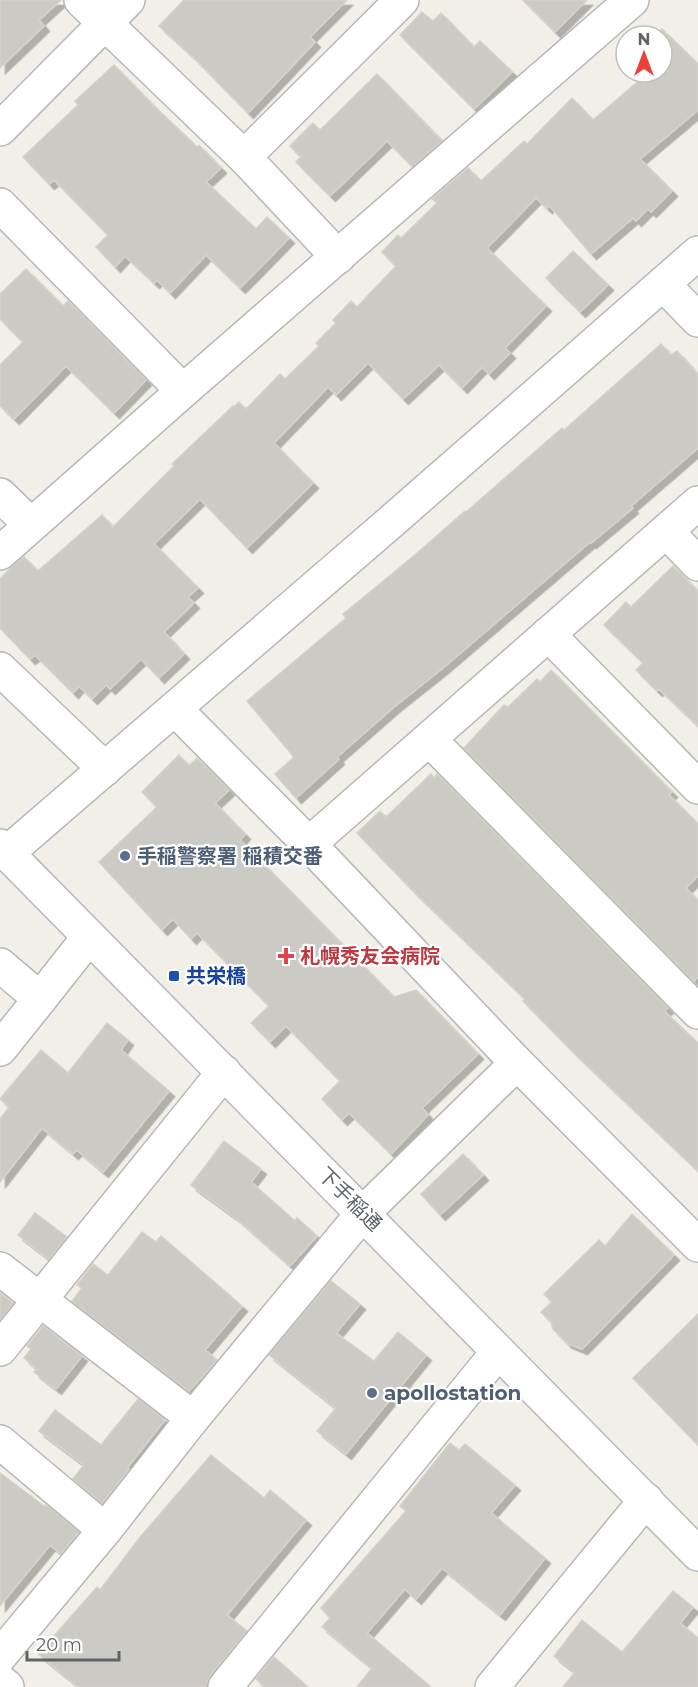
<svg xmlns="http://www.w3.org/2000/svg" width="698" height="1687" viewBox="0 0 698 1687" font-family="Montserrat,'Noto Sans JP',sans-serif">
	<defs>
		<filter id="shadow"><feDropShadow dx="5.5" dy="5.5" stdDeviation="0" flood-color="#0004"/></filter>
	</defs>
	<rect width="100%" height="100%" fill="#f1efe8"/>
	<g fill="#cccac5" stroke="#d6d1c6" stroke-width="1.5" filter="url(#shadow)">
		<polygon points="0,0 61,0 39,20 44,26 0,68"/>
		<polygon points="184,0 347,0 310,37 315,42 248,113 190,54 159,26"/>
		<polygon points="523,0 587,0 555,32"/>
		<polygon points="422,12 433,21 441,13 474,47 480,41 512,72 474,109 400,35"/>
		<polygon points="662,29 698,64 698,110 640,159 672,191 651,212 648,209 636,221 633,218 591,254 549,205 547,208 536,198 487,248 546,306 505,348 510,353 489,374 482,367 462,388 439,365 403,399 368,363 336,395 328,387 274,443 313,483 247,548 200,499 154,544 198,588 188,597 194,603 164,632 184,654 159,678 141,659 110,689 106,685 92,699 79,686 73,693 35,655 30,659 0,628 0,579 12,567 24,557 38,571 102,515 113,527 174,466 172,464 233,406 234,407 239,402 246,409 280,374 285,379 319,346 316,343 336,323 333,320 351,301 357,307 396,266 382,252 398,235 401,238 437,203 432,199 468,168 481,181 524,141 527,144 572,98 593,120 649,72 662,72 662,36 655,36"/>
		<polygon points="114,65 154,106 197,147 199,145 221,168 206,182 256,229 267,217 289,238 240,288 206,255 170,293 157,280 154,283 125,256 115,267 96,247 108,235 54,180 49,184 23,157 78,105 75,101"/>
		<polygon points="377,74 442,141 412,166 387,141 330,196 296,162 301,157 290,146 313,123 320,130"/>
		<polygon points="573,251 608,285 580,312 546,278"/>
		<polygon points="26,269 63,306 68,301 146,380 114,413 66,366 14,419 0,406 0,365 23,342 0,319 0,294"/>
		<polygon points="661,344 671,355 677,351 698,375 698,448 631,506 633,508 591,543 590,542 443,668 394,707 337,757 339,759 296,798 275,774 294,757 247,701 346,618 343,614 416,554 465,511 466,512 562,428 564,430"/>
		<polygon points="673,566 698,591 698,726 659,689 657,691 636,670 643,663 604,625 626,602 631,607"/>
		<polygon points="551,670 672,792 669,795 698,824 698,876 686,888 698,900 698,977 694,981 464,748 504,705 508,707 537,679 540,682"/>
		<polygon points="179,755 189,766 197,758 229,790 215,803 245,834 240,840 394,997 416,990 478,1054 422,1108 428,1115 391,1154 349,1113 342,1120 322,1099 340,1081 286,1026 270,1042 251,1023 269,1006 197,933 191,939 173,919 162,930 99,862 157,807 142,792"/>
		<polygon points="431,774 434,778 437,774 668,1008 664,1011 698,1043 698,1171 574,1053 523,1001 525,999 417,895 357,833 380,811 386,817"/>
		<polygon points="107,1023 128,1040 121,1050 169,1091 103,1172 77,1150 73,1154 42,1128 0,1182 0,1119 9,1107 0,1099 41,1050 68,1073"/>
		<polygon points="224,1141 261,1169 251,1182 295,1221 297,1218 317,1236 290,1266 236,1218 191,1185"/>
		<polygon points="463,1154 483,1175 440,1215 421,1194"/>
		<polygon points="35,1213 67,1237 49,1259 18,1235"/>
		<polygon points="632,1214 674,1255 582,1349 567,1343 553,1329 551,1322 541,1312 552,1302 544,1294 599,1240 605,1246"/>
		<polygon points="142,1232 156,1242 161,1236 242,1306 205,1350 217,1360 189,1391 72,1301 82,1288 77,1285 93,1264 108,1275"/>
		<polygon points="331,1281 360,1304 336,1333 374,1361 398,1332 426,1355 346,1454 317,1431 336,1408 269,1355"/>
		<polygon points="0,1293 13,1303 0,1319"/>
		<polygon points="698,1314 698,1445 633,1378"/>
		<polygon points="43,1326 82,1356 56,1389 34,1372 37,1369 24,1358 31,1349 27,1346"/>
		<polygon points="138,1399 165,1420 127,1468 129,1469 102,1503 73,1479 84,1465 39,1431 55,1410 101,1445"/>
		<polygon points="450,1443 459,1450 465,1444 515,1485 491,1513 545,1558 500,1615 442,1568 416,1599 405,1589 367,1633 431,1687 357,1687 372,1668 322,1627 330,1618 321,1608 406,1511 400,1506"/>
		<polygon points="211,1455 264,1498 270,1490 306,1520 227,1615 247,1631 210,1675 205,1687 79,1687 38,1654 97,1587 100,1590 141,1536"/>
		<polygon points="0,1473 44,1506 45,1505 50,1508 79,1532 61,1554 50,1545 0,1606"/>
		<polygon points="673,1591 693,1607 680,1623 698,1638 698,1687 563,1687 575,1672 554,1656 582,1620 622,1652"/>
		<polygon points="274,1657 308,1687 265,1687 256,1679"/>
	</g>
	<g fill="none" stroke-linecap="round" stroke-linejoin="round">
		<defs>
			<g id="minor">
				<polyline points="81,0 244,157 338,257"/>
				<polyline points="0,129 128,0"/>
				<polyline points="244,157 402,0"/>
				<polyline points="0,205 183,391"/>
				<polyline points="663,284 698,320"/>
				<polyline points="0,495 30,524"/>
				<polyline points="666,531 698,564"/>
				<polyline points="0,553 183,391 632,0"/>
				<polyline points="548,634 698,787"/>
				<polyline points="0,669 105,769"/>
				<polyline points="175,709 309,844 517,1063 698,1245"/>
				<polyline points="429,739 698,1012"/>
				<polyline points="309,844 698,503"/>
				<polyline points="7,853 393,520 698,253"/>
				<polyline points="0,965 40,999 89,937"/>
				<polyline points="0,1049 40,999"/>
				<polyline points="0,1269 193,1418"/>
				<polyline points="0,1349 224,1072"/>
				<polyline points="0,1442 105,1530"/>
				<polyline points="0,1656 105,1530 193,1418 363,1213 517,1063"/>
				<polyline points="0,1681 7,1687"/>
				<polyline points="225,1687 498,1352"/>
				<polyline points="492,1687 646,1500"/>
			</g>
			<polyline id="secondary" points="0,846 698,1554"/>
		</defs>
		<use href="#minor" stroke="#b5b8bc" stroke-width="36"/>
		<use href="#secondary" stroke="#b6babf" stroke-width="36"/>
		<use href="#minor" stroke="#fff" stroke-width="33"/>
		<use href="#secondary" stroke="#fff" stroke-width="33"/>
	</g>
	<g fill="#5c6f8a" stroke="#fff" stroke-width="2">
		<circle cx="125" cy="856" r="6"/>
		<circle cx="372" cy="1393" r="6"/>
	</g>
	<path fill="#e0444e" stroke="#fff" stroke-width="2" d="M283 947h6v6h6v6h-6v6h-6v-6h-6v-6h6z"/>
	<rect fill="#1a4fb4" stroke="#fff" stroke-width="2" x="168" y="970" width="12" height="12" rx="3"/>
	<g text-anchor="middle" stroke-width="4.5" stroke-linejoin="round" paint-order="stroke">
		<g font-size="20" font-weight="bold" fill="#4e5e75" stroke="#fff" text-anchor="start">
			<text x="137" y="863">手稲警察署 稲積交番</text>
			<text x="384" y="1400">apollostation</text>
		</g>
		<g font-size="20" font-weight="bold" fill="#be3a42" stroke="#fff" text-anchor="start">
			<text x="300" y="963">札幌秀友会病院</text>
		</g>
		<g font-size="20" font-weight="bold" fill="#164399" stroke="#fff" text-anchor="start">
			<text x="186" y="983">共栄橋</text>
		</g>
		<g font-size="20" fill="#5f6368" stroke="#fff">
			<text transform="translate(350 1199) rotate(45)" y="7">下手稲通</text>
		</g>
	</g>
	<g transform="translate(644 54)"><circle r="28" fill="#ffffff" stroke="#bfc1c3" stroke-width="1.5"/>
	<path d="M0-4.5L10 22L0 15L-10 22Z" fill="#ea4335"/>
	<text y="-9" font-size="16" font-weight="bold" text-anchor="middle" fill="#5f6368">N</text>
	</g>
	<path d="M27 1651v9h92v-9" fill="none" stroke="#5f6368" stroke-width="3"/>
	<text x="36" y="1651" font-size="18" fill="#5f6368" stroke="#ffffff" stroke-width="4.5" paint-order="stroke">20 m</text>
</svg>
